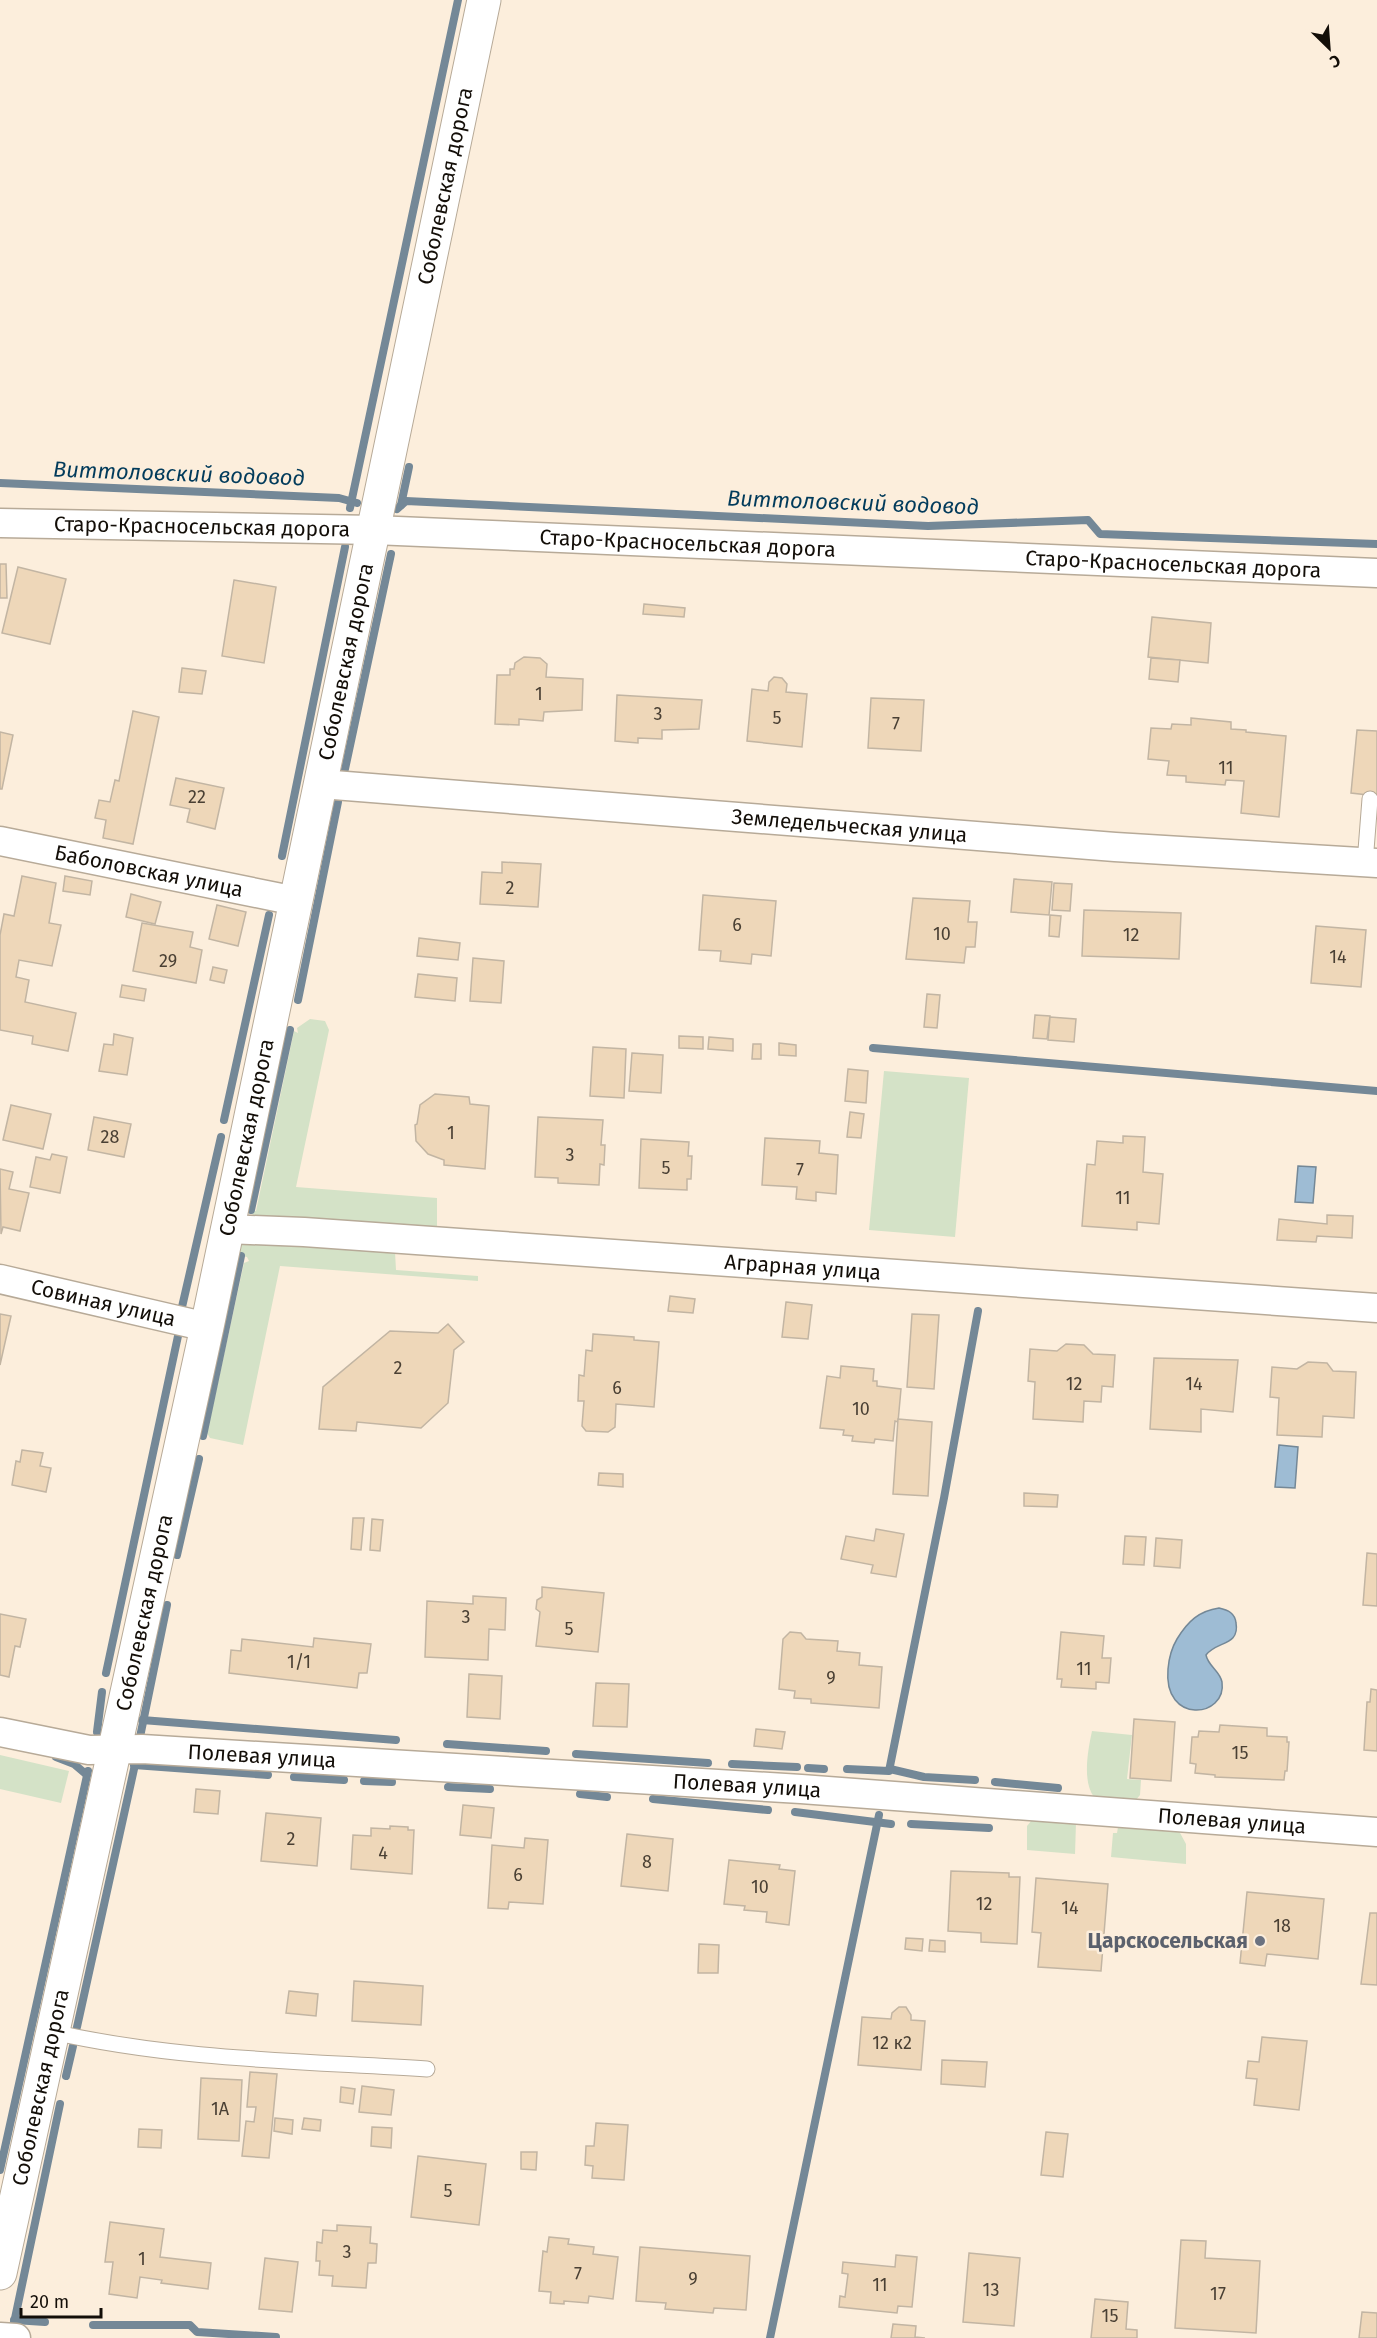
<svg xmlns="http://www.w3.org/2000/svg" width="1377" height="2338" viewBox="0 0 1377 2338" font-family="'Fira Sans',sans-serif">
	<rect width="100%" height="100%" fill="#fceedc"/>
	<g fill="#d4e2c7">
		<polygon points="310,1019 325,1021 329,1030 296,1187 437,1198 437,1232 254,1217 249,1209 256,1211 294,1031 298,1033 297,1028"/>
		<polygon points="884,1071 969,1078 955,1237 869,1230"/>
		<polygon points="248,1241 395,1252 396,1270 478,1276 478,1281 280,1266 243,1445 210,1438 207,1433 244,1263 249,1261 247,1257 238,1255 241,1245"/>
		<path d="M1092,1731L1132,1735L1127,1779L1141,1780L1140,1795L1135,1801L1094,1797C1082,1781 1088,1750 1092,1731Z"/>
		<polygon points="0,1755 69,1771 61,1803 0,1789"/>
		<polygon points="1032,1820 1076,1823 1075,1854 1027,1850 1027,1826"/>
		<polygon points="1118,1827 1179,1831 1186,1844 1186,1864 1111,1857 1113,1833 1117,1833"/>
	</g>
	<g fill="#9ebcd4" stroke="#748897" stroke-width="1.5">
		<polygon points="1298,1166 1316,1167 1313,1203 1295,1202"/>
		<polygon points="1279,1445 1298,1447 1295,1488 1275,1487"/>
		<path d="M1219,1608C1228,1610 1235,1613 1236,1623C1240,1646 1216,1641 1206,1655C1208,1666 1220,1671 1222,1682C1227,1718 1163,1725 1168,1669C1169,1657 1171,1649 1177,1639C1188,1621 1199,1611 1219,1608Z"/>
	</g>
	<g fill="none" stroke-linecap="round" stroke-linejoin="round">
		<g stroke="#748897" stroke-width="8">
			<polyline points="0,483 339,498 357,503"/>
			<polyline points="401,505 409,467"/>
			<polyline points="350,508 458,0"/>
			<polyline points="397,509 406,501 928,526 1088,520 1100,534 1377,544"/>
			<polyline points="345,769 391,554"/>
			<polyline points="282,856 345,547"/>
			<polyline points="298,1000 338,802"/>
			<polyline points="873,1048 1377,1091"/>
			<polyline points="224,1120 269,915"/>
			<polyline points="251,1210 290,1030"/>
			<polyline points="182,1307 221,1137"/>
			<polyline points="203,1436 241,1256"/>
			<polyline points="177,1555 199,1459"/>
			<polyline points="106,1673 178,1336"/>
			<polyline points="142,1720 396,1740"/>
			<polyline points="97,1732 102,1692"/>
			<polyline points="140,1737 167,1605"/>
			<polyline points="447,1744 546,1751"/>
			<polyline points="576,1754 708,1763"/>
			<polyline points="56,1757 74,1764 87,1775"/>
			<polyline points="732,1764 797,1767"/>
			<polyline points="134,1765 268,1775"/>
			<polyline points="808,1768 824,1769"/>
			<polyline points="847,1769 889,1771 944,1498 978,1311"/>
			<polyline points="890,1769 924,1777 975,1780"/>
			<polyline points="294,1777 344,1780"/>
			<polyline points="364,1781 392,1782"/>
			<polyline points="995,1782 1058,1788"/>
			<polyline points="448,1787 490,1789"/>
			<polyline points="580,1794 607,1797"/>
			<polyline points="653,1799 768,1810"/>
			<polyline points="795,1812 891,1824"/>
			<polyline points="911,1824 989,1828"/>
			<polyline points="77,2027 136,1760"/>
			<polyline points="66,2076 73,2046"/>
			<polyline points="0,2170 88,1771"/>
			<polyline points="14,2320 45,2322"/>
			<polyline points="14,2323 60,2104"/>
			<polyline points="93,2325 190,2325 197,2332 276,2337"/>
			<polyline points="770,2338 879,1815"/>
		</g>
	</g>
	<g fill="#eed7b9" stroke="#c2b5a3" stroke-width="1.5">
		<polygon points="0,564 6,564 7,598 0,598"/>
		<polygon points="18,567 66,579 50,644 2,633"/>
		<polygon points="234,580 276,587 264,663 222,656"/>
		<polygon points="644,604 685,608 684,617 643,614"/>
		<polygon points="1152,617 1211,623 1208,663 1148,657"/>
		<polygon points="524,657 540,658 547,664 546,677 583,679 582,710 544,712 543,721 519,719 519,725 495,724 497,675 510,675 510,669 514,669 515,663"/>
		<polygon points="1151,658 1180,660 1178,682 1149,679"/>
		<polygon points="182,668 206,671 202,694 179,692"/>
		<polygon points="774,677 782,678 787,684 786,692 807,694 802,747 747,741 752,689 768,691 769,682"/>
		<polygon points="617,695 702,700 699,729 662,730 662,739 638,738 638,743 615,741"/>
		<polygon points="871,698 924,700 921,751 868,748"/>
		<polygon points="133,711 159,717 133,844 103,838 106,820 95,818 99,800 110,802 115,780 119,781"/>
		<polygon points="1191,718 1231,722 1231,729 1246,730 1246,732 1286,736 1279,817 1241,813 1244,781 1226,780 1225,785 1186,782 1186,776 1167,775 1169,761 1148,759 1151,728 1171,729 1172,724 1191,725"/>
		<polygon points="1357,730 1377,731 1377,796 1351,793"/>
		<polygon points="0,732 13,735 2,789 0,789"/>
		<polygon points="176,778 224,788 215,829 187,822 190,809 170,805"/>
		<polygon points="502,862 541,864 538,907 480,904 482,872 502,873"/>
		<polygon points="22,876 56,883 49,923 61,925 52,966 19,960 16,977 29,980 25,1002 76,1013 68,1051 32,1044 33,1036 0,1030 0,935 4,914 14,916"/>
		<polygon points="65,876 92,881 90,895 63,891"/>
		<polygon points="1014,879 1052,882 1049,915 1011,912"/>
		<polygon points="1054,883 1072,884 1070,911 1052,910"/>
		<polygon points="131,894 161,902 155,924 126,917"/>
		<polygon points="703,895 776,901 771,956 752,954 751,964 720,961 721,951 699,950"/>
		<polygon points="913,898 970,901 968,922 977,922 975,947 966,947 964,963 906,959"/>
		<polygon points="217,905 246,912 238,946 209,939"/>
		<polygon points="1084,910 1181,913 1179,959 1082,956"/>
		<polygon points="1050,915 1061,916 1059,937 1049,936"/>
		<polygon points="142,923 193,932 190,947 202,950 196,983 133,971"/>
		<polygon points="1316,926 1366,930 1361,987 1311,983"/>
		<polygon points="419,938 460,943 458,960 417,956"/>
		<polygon points="473,958 504,961 501,1003 470,1001"/>
		<polygon points="213,967 227,970 224,983 210,980"/>
		<polygon points="418,974 457,978 455,1001 415,997"/>
		<polygon points="122,985 146,989 144,1001 120,997"/>
		<polygon points="927,994 940,995 937,1028 924,1027"/>
		<polygon points="1035,1015 1050,1016 1047,1039 1033,1038"/>
		<polygon points="1050,1017 1076,1019 1074,1042 1048,1040"/>
		<polygon points="114,1034 133,1038 127,1075 99,1071 104,1044 113,1045"/>
		<polygon points="679,1036 703,1037 703,1049 679,1048"/>
		<polygon points="709,1037 733,1039 733,1051 708,1049"/>
		<polygon points="779,1043 796,1045 796,1056 779,1055"/>
		<polygon points="753,1044 761,1044 761,1059 752,1059"/>
		<polygon points="593,1047 626,1049 624,1098 590,1096"/>
		<polygon points="632,1053 663,1055 661,1093 629,1091"/>
		<polygon points="848,1069 868,1071 866,1103 845,1101"/>
		<polygon points="435,1094 469,1097 470,1104 489,1106 485,1169 444,1165 444,1160 428,1154 416,1141 415,1125 417,1124 420,1105"/>
		<polygon points="11,1105 51,1114 43,1149 3,1140"/>
		<polygon points="850,1112 864,1114 861,1138 847,1137"/>
		<polygon points="94,1117 131,1124 124,1157 88,1150"/>
		<polygon points="538,1117 603,1120 601,1145 605,1145 604,1165 600,1164 599,1185 558,1183 558,1178 535,1177"/>
		<polygon points="1123,1136 1145,1137 1143,1172 1163,1174 1159,1224 1137,1222 1137,1230 1082,1226 1087,1164 1095,1165 1097,1141 1123,1143"/>
		<polygon points="765,1138 820,1141 819,1153 838,1155 836,1194 816,1192 816,1201 796,1199 797,1187 762,1185"/>
		<polygon points="641,1139 689,1142 688,1156 692,1156 691,1179 687,1179 687,1190 639,1188"/>
		<polygon points="52,1154 67,1157 60,1193 30,1187 36,1157 50,1160"/>
		<polygon points="0,1169 13,1172 9,1189 29,1193 20,1231 3,1227 1,1234"/>
		<polygon points="1327,1215 1353,1216 1352,1238 1317,1236 1316,1242 1277,1240 1279,1219 1327,1224"/>
		<polygon points="670,1296 695,1299 693,1313 668,1311"/>
		<polygon points="786,1302 812,1305 808,1339 782,1337"/>
		<polygon points="0,1314 11,1316 0,1365"/>
		<polygon points="912,1314 939,1315 934,1389 907,1387"/>
		<polygon points="448,1324 464,1342 454,1350 448,1403 421,1428 357,1422 356,1431 319,1429 323,1387 390,1331 438,1333"/>
		<polygon points="593,1334 634,1337 634,1340 659,1342 654,1407 616,1404 615,1427 608,1432 586,1431 582,1426 584,1401 578,1401 579,1375 584,1376 586,1350 592,1351"/>
		<polygon points="1066,1344 1084,1345 1093,1354 1115,1355 1113,1387 1102,1386 1101,1402 1084,1401 1083,1422 1033,1419 1035,1382 1028,1381 1030,1349 1057,1351"/>
		<polygon points="1154,1358 1238,1360 1233,1412 1201,1409 1201,1432 1150,1429"/>
		<polygon points="1308,1362 1327,1363 1333,1371 1356,1372 1354,1418 1323,1416 1322,1437 1277,1435 1279,1398 1270,1397 1272,1367 1297,1369"/>
		<polygon points="841,1366 874,1369 873,1381 877,1381 877,1386 901,1389 898,1422 895,1421 893,1441 875,1439 874,1443 852,1441 853,1436 843,1435 844,1430 820,1428 827,1376 840,1378"/>
		<polygon points="898,1419 932,1422 928,1496 893,1494"/>
		<polygon points="22,1450 43,1453 40,1466 51,1468 46,1492 12,1485 16,1461 20,1462"/>
		<polygon points="599,1473 623,1474 623,1487 598,1485"/>
		<polygon points="1024,1493 1058,1495 1057,1507 1024,1506"/>
		<polygon points="353,1518 364,1518 361,1550 351,1549"/>
		<polygon points="372,1519 383,1520 380,1551 370,1550"/>
		<polygon points="876,1529 904,1534 896,1577 871,1573 873,1565 841,1559 846,1536 874,1541"/>
		<polygon points="1125,1536 1146,1537 1144,1565 1123,1564"/>
		<polygon points="1156,1538 1182,1540 1180,1568 1154,1566"/>
		<polygon points="1367,1553 1377,1554 1377,1606 1363,1605"/>
		<polygon points="542,1587 604,1593 598,1652 536,1646 540,1612 536,1609 537,1600 542,1597"/>
		<polygon points="473,1596 506,1598 505,1630 489,1629 488,1660 425,1657 427,1601 473,1604"/>
		<polygon points="0,1614 26,1619 20,1647 15,1646 9,1677 0,1675"/>
		<polygon points="790,1632 801,1633 806,1639 838,1641 837,1651 860,1653 859,1665 882,1667 879,1708 811,1703 811,1699 794,1698 795,1691 779,1689 783,1639"/>
		<polygon points="1061,1632 1104,1636 1102,1658 1111,1658 1109,1683 1096,1682 1096,1689 1061,1687 1062,1679 1057,1679"/>
		<polygon points="314,1638 371,1644 367,1673 359,1673 357,1688 229,1673 231,1650 241,1651 242,1639 313,1647"/>
		<polygon points="469,1674 502,1676 500,1719 467,1717"/>
		<polygon points="596,1683 629,1684 627,1727 593,1726"/>
		<polygon points="1371,1689 1377,1690 1377,1751 1364,1750 1367,1702 1370,1702"/>
		<polygon points="1134,1719 1175,1722 1171,1781 1130,1778"/>
		<polygon points="1220,1725 1267,1728 1267,1736 1287,1737 1287,1742 1289,1742 1287,1771 1285,1771 1284,1780 1215,1777 1215,1775 1195,1773 1196,1764 1190,1763 1192,1737 1198,1737 1199,1731 1219,1732"/>
		<polygon points="756,1729 785,1732 782,1749 754,1746"/>
		<polygon points="196,1789 220,1791 218,1814 194,1812"/>
		<polygon points="463,1805 494,1808 491,1838 460,1835"/>
		<polygon points="266,1813 321,1818 317,1866 261,1861"/>
		<polygon points="390,1826 408,1827 408,1830 414,1830 412,1874 351,1869 353,1835 371,1836 371,1828 390,1829"/>
		<polygon points="627,1834 673,1839 668,1891 621,1886"/>
		<polygon points="525,1838 548,1840 543,1904 509,1902 508,1909 488,1908 492,1845 524,1848"/>
		<polygon points="729,1860 780,1865 779,1869 795,1871 789,1925 766,1922 767,1912 744,1910 745,1906 724,1904"/>
		<polygon points="951,1871 1009,1873 1009,1877 1020,1877 1017,1944 981,1942 981,1933 948,1931"/>
		<polygon points="1036,1878 1108,1884 1101,1971 1038,1967 1041,1933 1032,1932"/>
		<polygon points="1247,1892 1324,1899 1318,1959 1267,1954 1265,1966 1240,1963"/>
		<polygon points="1370,1913 1377,1913 1377,1985 1361,1984"/>
		<polygon points="906,1938 923,1939 922,1951 905,1949"/>
		<polygon points="930,1940 945,1941 945,1952 929,1951"/>
		<polygon points="699,1944 719,1945 718,1973 698,1973"/>
		<polygon points="354,1981 423,1986 421,2025 352,2021"/>
		<polygon points="289,1991 318,1994 316,2016 286,2013"/>
		<polygon points="899,2007 906,2007 911,2015 911,2020 925,2021 921,2070 858,2065 862,2017 891,2019 892,2013"/>
		<polygon points="1262,2037 1307,2041 1299,2110 1254,2105 1257,2079 1246,2078 1248,2061 1259,2062"/>
		<polygon points="942,2060 987,2062 985,2087 941,2084"/>
		<polygon points="250,2072 277,2074 269,2158 242,2156 246,2121 254,2122 256,2107 247,2107"/>
		<polygon points="201,2078 242,2080 239,2141 198,2139"/>
		<polygon points="362,2086 394,2090 391,2115 359,2112"/>
		<polygon points="341,2087 355,2089 353,2104 340,2102"/>
		<polygon points="275,2118 293,2120 292,2134 274,2131"/>
		<polygon points="304,2118 321,2120 320,2131 302,2129"/>
		<polygon points="596,2123 628,2125 624,2180 592,2178 593,2166 585,2165 586,2146 594,2146"/>
		<polygon points="372,2127 392,2128 391,2148 371,2146"/>
		<polygon points="139,2129 162,2130 161,2148 138,2147"/>
		<polygon points="1046,2132 1068,2134 1063,2177 1041,2175"/>
		<polygon points="521,2152 537,2152 536,2170 521,2169"/>
		<polygon points="418,2156 486,2164 479,2225 411,2217"/>
		<polygon points="110,2222 164,2229 160,2257 211,2263 208,2289 161,2283 162,2280 140,2277 137,2298 109,2294 113,2262 105,2262"/>
		<polygon points="337,2225 371,2227 370,2243 377,2244 376,2263 368,2263 366,2288 332,2286 333,2276 319,2275 320,2261 316,2261 317,2242 322,2243 323,2230 337,2231"/>
		<polygon points="549,2237 569,2239 568,2244 594,2247 593,2254 618,2257 613,2299 589,2296 588,2303 564,2301 564,2304 550,2303 551,2292 539,2291 543,2251 547,2252"/>
		<polygon points="1181,2240 1206,2241 1205,2258 1260,2261 1256,2333 1175,2328"/>
		<polygon points="640,2247 750,2256 746,2310 714,2308 713,2313 665,2309 666,2303 636,2301"/>
		<polygon points="969,2253 1020,2258 1014,2326 963,2322"/>
		<polygon points="896,2255 917,2257 912,2307 898,2306 897,2313 839,2307 840,2296 845,2297 848,2274 842,2273 843,2262 895,2267"/>
		<polygon points="265,2258 298,2262 292,2312 259,2309"/>
		<polygon points="1095,2299 1128,2302 1126,2329 1137,2330 1137,2338 1091,2338"/>
		<polygon points="1362,2312 1377,2313 1377,2338 1359,2338"/>
		<polygon points="893,2324 916,2326 915,2337 925,2338 891,2338"/>
	</g>
	<g fill="none" stroke-linecap="round" stroke-linejoin="round">
		<defs>
			<g id="lane">
				<polyline points="1365,863 1370,799"/>
				<path d="M53,2032C175,2060 303,2061 427,2069"/>
			</g>
			<g id="street">
				<path id="s1" d="M0,523L374,530L1377,573"/>
				<path id="s2" d="M321,784L1115,847L1377,863"/>
				<path id="s3" d="M0,841L296,901"/>
				<path id="s4" d="M226,1229L304,1232L1377,1308"/>
				<path id="s5" d="M0,1279L207,1327"/>
				<path id="s6" d="M0,1732L89,1750L142,1749L801,1789L1377,1832"/>
				<polyline points="0,2337 16,2338"/>
			</g>
			<g id="secondary">
				<path id="s7" d="M0,2273L207,1327L484,0"/>
			</g>
		</defs>
		<use href="#lane" stroke="#b7aa98" stroke-width="17"/>
		<use href="#street" stroke="#b7aa98" stroke-width="31"/>
		<use href="#secondary" stroke="#b7aa98" stroke-width="35"/>
		<use href="#lane" stroke="#fff" stroke-width="15"/>
		<use href="#street" stroke="#fff" stroke-width="28"/>
		<use href="#secondary" stroke="#fff" stroke-width="33"/>
	</g>
	<circle fill="#6b7280" stroke="#fceedc" stroke-width="2" cx="1260" cy="1941" r="6"/>
	<g text-anchor="middle" stroke-width="5" stroke-linejoin="round" paint-order="stroke">
		<g font-size="18" fill="#4a4034">
			<text x="539" y="700">1</text>
			<text x="658" y="720">3</text>
			<text x="777" y="724">5</text>
			<text x="896" y="730">7</text>
			<text x="1226" y="774">11</text>
			<text x="197" y="803">22</text>
			<text x="510" y="894">2</text>
			<text x="737" y="931">6</text>
			<text x="942" y="940">10</text>
			<text x="1131" y="941">12</text>
			<text x="1338" y="963">14</text>
			<text x="168" y="967">29</text>
			<text x="451" y="1139">1</text>
			<text x="110" y="1143">28</text>
			<text x="570" y="1161">3</text>
			<text x="666" y="1174">5</text>
			<text x="800" y="1176">7</text>
			<text x="1123" y="1204">11</text>
			<text x="398" y="1374">2</text>
			<text x="1074" y="1390">12</text>
			<text x="1194" y="1390">14</text>
			<text x="617" y="1394">6</text>
			<text x="861" y="1415">10</text>
			<text x="466" y="1623">3</text>
			<text x="569" y="1635">5</text>
			<text x="299" y="1668">1/1</text>
			<text x="1084" y="1675">11</text>
			<text x="831" y="1684">9</text>
			<text x="1240" y="1759">15</text>
			<text x="291" y="1845">2</text>
			<text x="383" y="1859">4</text>
			<text x="647" y="1868">8</text>
			<text x="518" y="1881">6</text>
			<text x="760" y="1893">10</text>
			<text x="984" y="1910">12</text>
			<text x="1070" y="1914">14</text>
			<text x="1282" y="1932">18</text>
			<text x="892" y="2049">12 к2</text>
			<text x="220" y="2115">1А</text>
			<text x="448" y="2197">5</text>
			<text x="347" y="2258">3</text>
			<text x="142" y="2265">1</text>
			<text x="578" y="2280">7</text>
			<text x="693" y="2285">9</text>
			<text x="880" y="2291">11</text>
			<text x="991" y="2296">13</text>
			<text x="1218" y="2300">17</text>
			<text x="1110" y="2322">15</text>
		</g>
		<g font-size="21" fill="#130e08" stroke="#fceedc">
			<text dy="7" stroke="none"><textPath href="#s7" startOffset="2134">Соболевская дорога</textPath></text>
			<text dy="7" stroke="none"><textPath href="#s1" startOffset="202">Старо-Красносельская дорога</textPath></text>
			<text dy="7" stroke="none"><textPath href="#s1" startOffset="688">Старо-Красносельская дорога</textPath></text>
			<text dy="7" stroke="none"><textPath href="#s1" startOffset="1174">Старо-Красносельская дорога</textPath></text>
			<text dy="7" stroke="none"><textPath href="#s7" startOffset="1648">Соболевская дорога</textPath></text>
			<text dy="7" stroke="none"><textPath href="#s2" startOffset="530">Земледельческая улица</textPath></text>
			<text dy="7" stroke="none"><textPath href="#s3" startOffset="152">Баболовская улица</textPath></text>
			<text dy="7" stroke="none"><textPath href="#s7" startOffset="1162">Соболевская дорога</textPath></text>
			<text dy="7" stroke="none"><textPath href="#s4" startOffset="578">Аграрная улица</textPath></text>
			<text dy="7" stroke="none"><textPath href="#s5" startOffset="106">Совиная улица</textPath></text>
			<text dy="7" stroke="none"><textPath href="#s7" startOffset="676">Соболевская дорога</textPath></text>
			<text dy="7" stroke="none"><textPath href="#s6" startOffset="264">Полевая улица</textPath></text>
			<text dy="7" stroke="none"><textPath href="#s6" startOffset="750">Полевая улица</textPath></text>
			<text dy="7" stroke="none"><textPath href="#s6" startOffset="1236">Полевая улица</textPath></text>
			<text dy="7" stroke="none"><textPath href="#s7" startOffset="190">Соболевская дорога</textPath></text>
		</g>
		<g font-size="21" font-weight="bold" fill="#5b616d" stroke="#fceedc" text-anchor="end">
			<text x="1248" y="1948">Царскосельская</text>
		</g>
		<g font-size="22" font-style="italic" fill="#023b5b" stroke="#fceedc">
			<text transform="translate(179 473) rotate(2)" y="8">Виттоловский водовод</text>
			<text transform="translate(853 502) rotate(2)" y="8">Виттоловский водовод</text>
		</g>
	</g>
	<g transform="translate(1329 48) rotate(155)" stroke="#fceedc" stroke-width="4.5" paint-order="stroke">
	<path d="M0-4.5L10 22L0 15L-10 22Z" fill="#130e08"/>
	<text y="-9" font-size="16" font-weight="bold" text-anchor="middle" fill="#130e08">С</text>
	</g>
	<path d="M21 2308v9h80v-9" fill="none" stroke="#130e08" stroke-width="3"/>
	<text x="30" y="2308" font-size="18" fill="#130e08" stroke="#fceedc" stroke-width="4.5" paint-order="stroke">20 m</text>
</svg>
